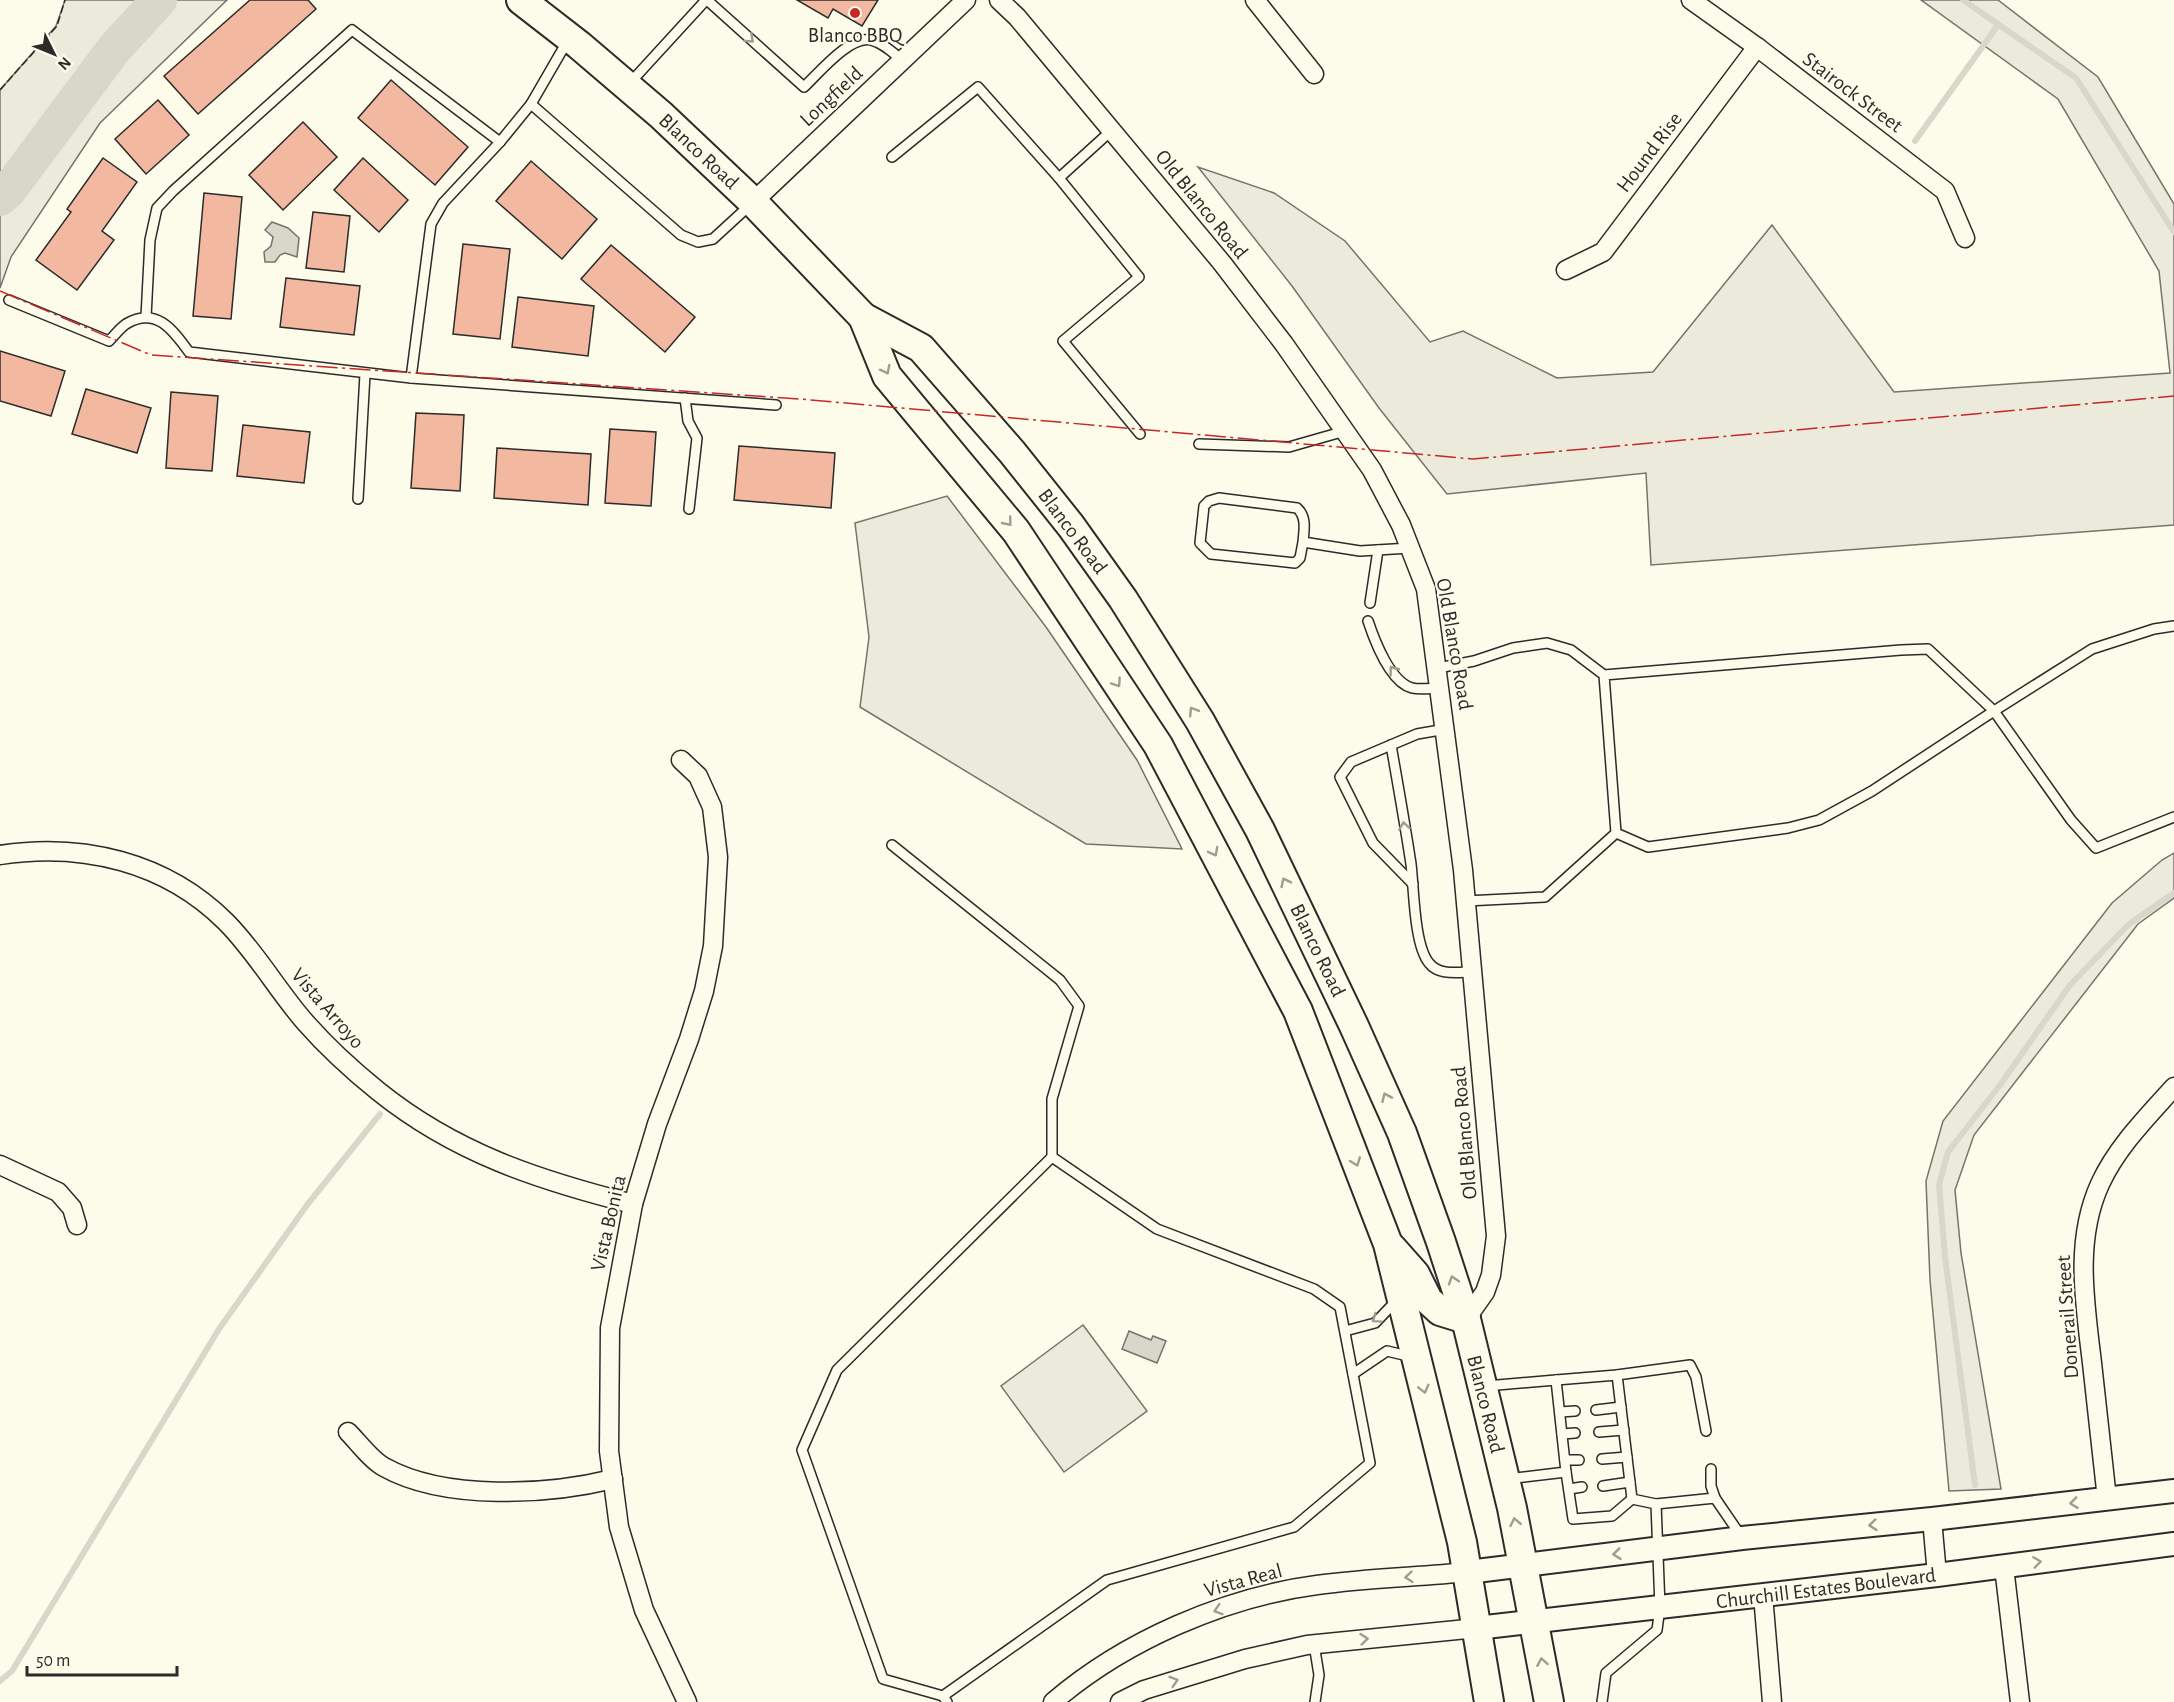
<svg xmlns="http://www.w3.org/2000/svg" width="2174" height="1702" viewBox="0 0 2174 1702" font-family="'Alegreya Sans',sans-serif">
	<rect width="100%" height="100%" fill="#fdfbea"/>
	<g fill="#ecebdb" stroke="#74746e" stroke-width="1.5">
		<polygon points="65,0 227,0 100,123 11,257 0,288 0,90 56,26"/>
		<polygon points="1921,0 1998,0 2098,77 2174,204 2174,525 1651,565 1646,473 1447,494 1379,408 1292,286 1198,167 1274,193 1345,241 1430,342 1463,331 1557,378 1653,372 1772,225 1894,392 2170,373 2159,271 2058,99"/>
		<polygon points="947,496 1046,627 1137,760 1182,849 1086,844 860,707 869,637 855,523"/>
		<polygon points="2174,853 2174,898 2138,924 1974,1135 1955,1190 1961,1253 2001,1489 1949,1491 1930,1280 1926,1181 1943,1121 2112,903 2162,860"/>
		<polygon points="1083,1325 1147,1411 1064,1472 1001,1386"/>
	</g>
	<g fill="#d8d7c9" stroke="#74746e" stroke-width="1.5">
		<polygon points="272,222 288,228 299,238 297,257 285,253 280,255 275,262 265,262 264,252 271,246 273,237 265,230"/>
		<polygon points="1129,1331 1151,1340 1153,1336 1166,1341 1157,1363 1122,1349"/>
	</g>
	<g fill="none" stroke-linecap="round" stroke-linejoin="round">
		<g stroke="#d8d7c9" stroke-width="6">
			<polyline points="1963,0 2076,78 2174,232"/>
			<polyline points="1915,141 1998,25"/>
			<polyline points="1975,1485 1945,1257 1939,1185 1948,1152 2000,1085 2070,985 2129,924 2174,893"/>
			<polyline points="0,1681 12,1671 219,1329 307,1205 380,1114"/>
		</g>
		<polyline stroke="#d8d7c9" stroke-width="36" points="0,198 8,191 114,49 159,0"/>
	</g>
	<g fill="#f2b8a0" stroke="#2b2b2b" stroke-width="1.5">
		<polygon points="250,0 308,0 316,9 198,114 164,76"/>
		<polygon points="797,0 878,0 862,26 833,9 828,18"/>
		<polygon points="391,80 468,147 435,185 358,118"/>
		<polygon points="158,100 189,135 146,174 115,139"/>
		<polygon points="303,122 337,157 283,210 249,175"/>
		<polygon points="103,158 137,182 102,231 114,240 77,290 36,260 71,212 67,209"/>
		<polygon points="363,158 408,200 379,232 334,190"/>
		<polygon points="531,161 597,219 562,259 496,201"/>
		<polygon points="204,193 242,197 231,319 193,316"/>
		<polygon points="313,212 350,216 344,272 306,268"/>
		<polygon points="463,244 510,249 500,339 453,334"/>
		<polygon points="611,245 695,317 665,352 581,279"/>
		<polygon points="286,278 360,286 354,335 280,327"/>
		<polygon points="518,297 594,306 588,356 512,347"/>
		<polygon points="0,351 65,371 51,416 0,401"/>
		<polygon points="86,389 151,408 137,453 72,434"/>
		<polygon points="171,392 218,396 212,471 166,468"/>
		<polygon points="416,413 464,415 460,491 411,488"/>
		<polygon points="243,425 310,432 304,483 237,476"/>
		<polygon points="610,429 656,432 651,506 605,503"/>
		<polygon points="739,446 835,453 831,508 734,500"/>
		<polygon points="497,448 591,454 588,505 494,498"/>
	</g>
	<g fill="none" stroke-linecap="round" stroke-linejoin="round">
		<defs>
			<g id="service">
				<path d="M707,0L804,87C818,74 850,35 871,40C883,43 892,52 902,60"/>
				<polyline points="629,84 706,0"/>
				<polyline points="531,104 681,235 698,242 713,239 750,205"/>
				<polyline points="1112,130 1059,178 1139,277 1063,341 1140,434"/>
				<polyline points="892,157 978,87 1059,178"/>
				<path d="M9,300L109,341C114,336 120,328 126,324C156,306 173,330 189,352L411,378L776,405"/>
				<polyline points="146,317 150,240 157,208 173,191 352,30 500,142"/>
				<polyline points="411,378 431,224 443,203 500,142 531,104 568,40"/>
				<polyline points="685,398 688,421 697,438 689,509"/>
				<polyline points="1199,444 1289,447 1345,431"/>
				<polyline points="358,499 365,374"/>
				<path d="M1303,542C1304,530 1307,517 1297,508L1219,498L1209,501L1204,506L1200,543L1211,554L1295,563L1300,558L1303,542L1360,551L1410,548"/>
				<polyline points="1370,603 1378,550"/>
				<path d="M1368,621C1374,639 1390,682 1412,688C1420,690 1431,688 1440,688"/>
				<polyline points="2174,626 2154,629 2092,649 1994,711 2071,820 2096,848 2174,817"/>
				<polyline points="1438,668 1474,661 1513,648 1547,643 1571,650 1604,675 1616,833 1648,847 1788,828 1819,820 1872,791 1994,711 1928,649 1901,650 1604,675"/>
				<path d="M1391,745C1398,785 1405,824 1411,864C1414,889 1414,945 1429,963C1439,976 1458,972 1473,972"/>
				<polyline points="892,845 1060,980 1079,1006 1052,1099 1052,1157 1157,1229 1314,1289 1340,1307 1370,1463 1294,1527 1107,1580 943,1696 947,1702"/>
				<polyline points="1413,884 1373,843 1340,777 1351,762 1417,734 1446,729"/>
				<polyline points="1466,901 1545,897 1616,833"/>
				<polyline points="1345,1331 1375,1323 1397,1300"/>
				<polyline points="1353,1374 1387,1351 1412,1357"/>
				<polyline points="1556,1380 1617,1375 1690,1365 1696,1377 1706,1431"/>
				<polyline points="1486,1386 1556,1380 1566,1472 1507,1479"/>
				<polyline points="1596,1410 1621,1407"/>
				<polyline points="1560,1412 1575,1411"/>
				<polyline points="1599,1432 1624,1430"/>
				<polyline points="1562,1434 1575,1433"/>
				<polyline points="1602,1459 1627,1457"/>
				<polyline points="1565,1460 1579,1460"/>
				<polyline points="1711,1469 1711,1486 1715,1498"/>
				<polyline points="1566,1472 1573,1519 1612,1516 1632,1499"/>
				<polyline points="1603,1486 1630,1482"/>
				<polyline points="1569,1489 1582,1487"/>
				<polyline points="1656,1504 1715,1498 1741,1536"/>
				<polyline points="1314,1644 1319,1675 1315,1702"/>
				<polyline points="943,1696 883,1679 802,1450 837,1370 1052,1157"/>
				<polyline points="1602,1702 1606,1673 1657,1630 1660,1607 1656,1504 1632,1499 1617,1375"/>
			</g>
			<g id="minor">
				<polyline points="999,0 1017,17 1222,263 1284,344 1372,470 1401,525 1426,589 1463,870 1496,1236 1491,1275 1485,1292 1466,1319"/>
				<polyline points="1255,0 1314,74"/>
				<polyline points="1691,0 1757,47 1945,191 1965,238"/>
				<polyline points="753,202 966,0"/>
				<polyline points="1566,270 1603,252 1757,47"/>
				<polyline points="681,760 698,776 712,807 718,857 713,946 704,991 689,1039 657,1124 633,1204 610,1328 609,1451 619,1527 644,1610 687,1702"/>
				<path d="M0,855C82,842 166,862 226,922C256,952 277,990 305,1022C327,1047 352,1070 378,1091C455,1153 538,1180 633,1204"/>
				<polyline points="0,1165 58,1192 72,1208 77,1225"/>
				<path d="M348,1432C359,1443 371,1460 384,1467C445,1501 548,1495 613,1479"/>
				<path d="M2107,1499C2102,1454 2097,1408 2092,1363C2085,1303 2074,1241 2100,1184C2117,1147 2147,1117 2174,1087"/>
				<polyline points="1932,1519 1937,1575"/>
				<polyline points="2004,1567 2020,1702"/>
				<polyline points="1763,1595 1772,1702"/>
				<path d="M1053,1702C1124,1641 1225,1597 1317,1585C1367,1578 1418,1577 1468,1572"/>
				<polyline points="1120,1702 1144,1690 1245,1659 1307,1645 1477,1628"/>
			</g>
			<g id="tertiary">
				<polyline points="1468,1572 1742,1538 1932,1519 2174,1491"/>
				<polyline points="1477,1628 1937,1575 2174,1544"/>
			</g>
			<g id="primary">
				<polyline points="521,0 579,45 661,115 753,202 863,317 921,348 1012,452 1071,526 1123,599 1200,721 1260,830 1354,1026 1402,1133 1441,1242 1466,1319 1512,1508 1549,1702"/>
				<polyline points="863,317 887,376 1016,531 1158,745 1298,1011 1388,1244 1462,1542 1489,1702"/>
				<polyline points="1392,1248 1415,1274 1428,1300 1440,1311 1466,1319"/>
			</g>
		</defs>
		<use href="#service" stroke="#2b2b2b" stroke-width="12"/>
		<use href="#minor" stroke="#2b2b2b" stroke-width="21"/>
		<use href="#tertiary" stroke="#2b2b2b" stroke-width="26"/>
		<use href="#primary" stroke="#2b2b2b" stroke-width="32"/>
		<use href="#service" stroke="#fdfbea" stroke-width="9"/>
		<use href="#minor" stroke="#fdfbea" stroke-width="18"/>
		<use href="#tertiary" stroke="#fdfbea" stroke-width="22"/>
		<use href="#primary" stroke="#fdfbea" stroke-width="28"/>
		<polyline stroke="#2b2b2b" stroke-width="1.5" stroke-dasharray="8 3" stroke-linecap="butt" points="0,90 57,26 65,0"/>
		<polyline stroke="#c62828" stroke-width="1.5" stroke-dasharray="21 4.5 3 4.5" stroke-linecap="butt" points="0,291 151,355 800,399 1473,459 2174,396"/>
	</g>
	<defs><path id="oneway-chevron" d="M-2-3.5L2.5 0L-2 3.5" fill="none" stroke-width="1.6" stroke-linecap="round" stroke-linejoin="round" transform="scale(1.5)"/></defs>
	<g stroke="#9e9d94">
		<use href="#oneway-chevron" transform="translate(750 39) rotate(42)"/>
		<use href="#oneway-chevron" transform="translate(886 370) rotate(63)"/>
		<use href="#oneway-chevron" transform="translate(1008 522) rotate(51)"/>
		<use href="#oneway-chevron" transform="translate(1393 670) rotate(-127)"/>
		<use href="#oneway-chevron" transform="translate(1117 683) rotate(56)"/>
		<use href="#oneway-chevron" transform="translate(1193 711) rotate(-122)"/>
		<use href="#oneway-chevron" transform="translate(1404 826) rotate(-99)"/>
		<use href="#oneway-chevron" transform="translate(1214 852) rotate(62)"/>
		<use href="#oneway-chevron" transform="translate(1285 882) rotate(-116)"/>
		<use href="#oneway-chevron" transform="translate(1386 1097) rotate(-114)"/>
		<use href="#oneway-chevron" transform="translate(1356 1162) rotate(69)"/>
		<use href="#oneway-chevron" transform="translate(1453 1280) rotate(-108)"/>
		<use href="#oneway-chevron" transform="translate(1376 1319) rotate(145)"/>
		<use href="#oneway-chevron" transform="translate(1424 1389) rotate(76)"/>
		<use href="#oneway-chevron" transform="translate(2074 1503) rotate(173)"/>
		<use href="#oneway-chevron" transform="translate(1515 1522) rotate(-102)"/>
		<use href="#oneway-chevron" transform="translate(1873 1525) rotate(174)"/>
		<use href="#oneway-chevron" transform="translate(1617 1554) rotate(173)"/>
		<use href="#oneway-chevron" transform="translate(2037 1562) rotate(-8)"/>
		<use href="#oneway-chevron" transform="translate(1409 1577) rotate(175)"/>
		<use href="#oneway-chevron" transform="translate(1218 1610) rotate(163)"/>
		<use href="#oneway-chevron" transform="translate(1364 1639) rotate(-6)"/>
		<use href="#oneway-chevron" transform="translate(1542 1662) rotate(-100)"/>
		<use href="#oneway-chevron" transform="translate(1174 1681) rotate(-17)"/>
	</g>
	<circle fill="#c62828" stroke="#fdfbea" stroke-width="2" cx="855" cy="13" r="6"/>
	<g text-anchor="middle" stroke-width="4.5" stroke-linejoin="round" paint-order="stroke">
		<g font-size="21" fill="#2b2b2b" stroke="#fdfbea">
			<text x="855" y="42">Blanco BBQ</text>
		</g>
		<g font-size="21" fill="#2b2b2b" stroke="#fdfbea">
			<text transform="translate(1853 92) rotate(37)" y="7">Stairock Street</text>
			<text transform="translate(831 96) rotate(-43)" y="7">Longfield</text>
			<text transform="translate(699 151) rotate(43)" y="7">Blanco Road</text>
			<text transform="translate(1649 152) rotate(-53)" y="7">Hound Rise</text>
			<text transform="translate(1202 204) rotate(51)" y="7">Old Blanco Road</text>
			<text transform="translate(1073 531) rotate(53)" y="7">Blanco Road</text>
			<text transform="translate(1455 644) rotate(80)" y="7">Old Blanco Road</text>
			<text transform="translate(1318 950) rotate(64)" y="7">Blanco Road</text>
			<text transform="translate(328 1008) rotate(49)" y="7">Vista Arroyo</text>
			<text transform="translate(1464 1133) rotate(-95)" y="7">Old Blanco Road</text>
			<text transform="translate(608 1223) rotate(-77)" y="7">Vista Bonita</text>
			<text transform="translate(2067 1317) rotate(-94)" y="7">Donerail Street</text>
			<text transform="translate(1486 1404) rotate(76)" y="7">Blanco Road</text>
			<text transform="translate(1243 1580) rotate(-15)" y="7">Vista Real</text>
			<text transform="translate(1826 1588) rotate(-7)" y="7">Churchill Estates Boulevard</text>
		</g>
	</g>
	<g transform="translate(54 54) rotate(133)" stroke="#fdfbea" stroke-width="4.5" paint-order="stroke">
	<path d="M0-4.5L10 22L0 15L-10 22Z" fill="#2b2b2b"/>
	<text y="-9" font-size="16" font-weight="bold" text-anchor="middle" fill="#2b2b2b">N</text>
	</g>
	<path d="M27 1666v9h150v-9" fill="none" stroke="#2b2b2b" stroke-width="3"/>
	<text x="36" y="1666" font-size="18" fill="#2b2b2b" stroke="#fdfbea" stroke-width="4.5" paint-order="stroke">50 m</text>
</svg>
